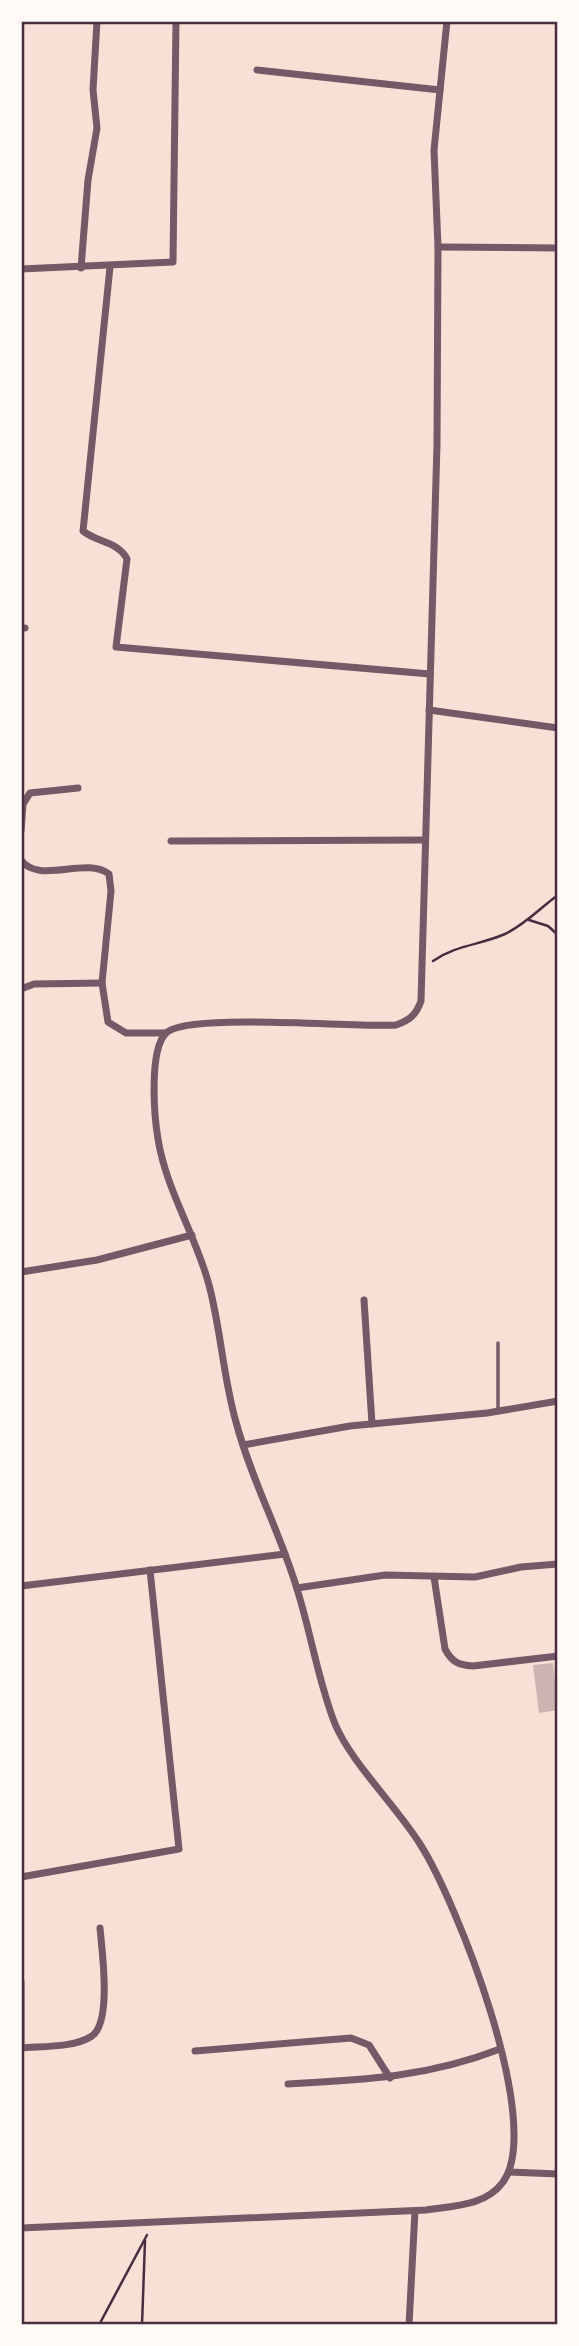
<svg xmlns="http://www.w3.org/2000/svg" width="579" height="2346" viewBox="0 0 579 2346" font-family="'Golos Text',sans-serif">
	<rect width="100%" height="100%" fill="#f7e1d7"/>
	<polygon fill="#ccb4b1" points="553,1663 558,1710 539,1713 533,1665"/>
	<g fill="none" stroke-linecap="round" stroke-linejoin="round">
		<g stroke="#4a2c40" stroke-width="2.5">
			<polyline points="529,920 548,926 558,935"/>
			<path d="M433,961C456,945 480,945 505,934C526,924 540,908 558,895"/>
			<polyline points="99,2325 147,2235"/>
			<polyline points="142,2325 145,2241"/>
		</g>
		<polyline stroke="#755966" stroke-width="3.5" points="498,1411 498,1343"/>
		<g stroke="#755966" stroke-width="7">
			<polyline points="257,70 440,90"/>
			<polyline points="438,247 558,248"/>
			<path d="M110,267L83,531C96,542 119,542 127,559L116,647L430,674"/>
			<polyline points="81,268 88,180 97,128 93,90 97,21"/>
			<polyline points="21,269 173,262 176,21"/>
			<polyline points="21,628 25,628"/>
			<polyline points="429,710 558,728"/>
			<polyline points="21,831 23,804 30,793 78,788"/>
			<polyline points="171,841 425,840"/>
			<path d="M21,860C39,885 86,856 109,874L111,891L102,983L108,1022L126,1033H165"/>
			<polyline points="21,989 34,984 102,983"/>
			<polyline points="21,1272 97,1260 192,1235"/>
			<polyline points="364,1300 372,1424"/>
			<polyline points="243,1445 350,1426 487,1413 558,1401"/>
			<path d="M434,1577L445,1649C452,1662 458,1665 473,1666L558,1656"/>
			<polyline points="21,1586 285,1554"/>
			<polyline points="297,1588 385,1575 475,1577 521,1567 558,1564"/>
			<polyline points="21,1877 179,1849 150,1570"/>
			<polyline points="21,1982 21,2047"/>
			<path d="M21,2048C41,2046 74,2048 92,2036C112,2022 102,1951 100,1928"/>
			<polyline points="195,2051 351,2038 369,2045 390,2078"/>
			<path d="M288,2084C364,2080 428,2077 500,2049"/>
			<polyline points="509,2172 558,2174"/>
			<path d="M21,2228L426,2210C453,2206 486,2206 503,2182C545,2124 456,1900 420,1844C396,1806 351,1762 335,1724C318,1681 311,1633 297,1589C280,1532 251,1479 236,1422C223,1377 221,1330 209,1285C196,1235 166,1190 158,1139C154,1115 149,1050 166,1033C187,1012 356,1028 396,1025C410,1020 416,1015 421,1001L437,444L438,247L434,150L447,21"/>
			<polyline points="409,2325 415,2211"/>
		</g>
	</g>
	<rect width="579" height="2346" fill="none" stroke="#fffaf5" stroke-width="46"/>
	<rect x="23" y="23" width="533" height="2300" fill="none" stroke="#4a2c40" stroke-width="2.5"/>
</svg>
